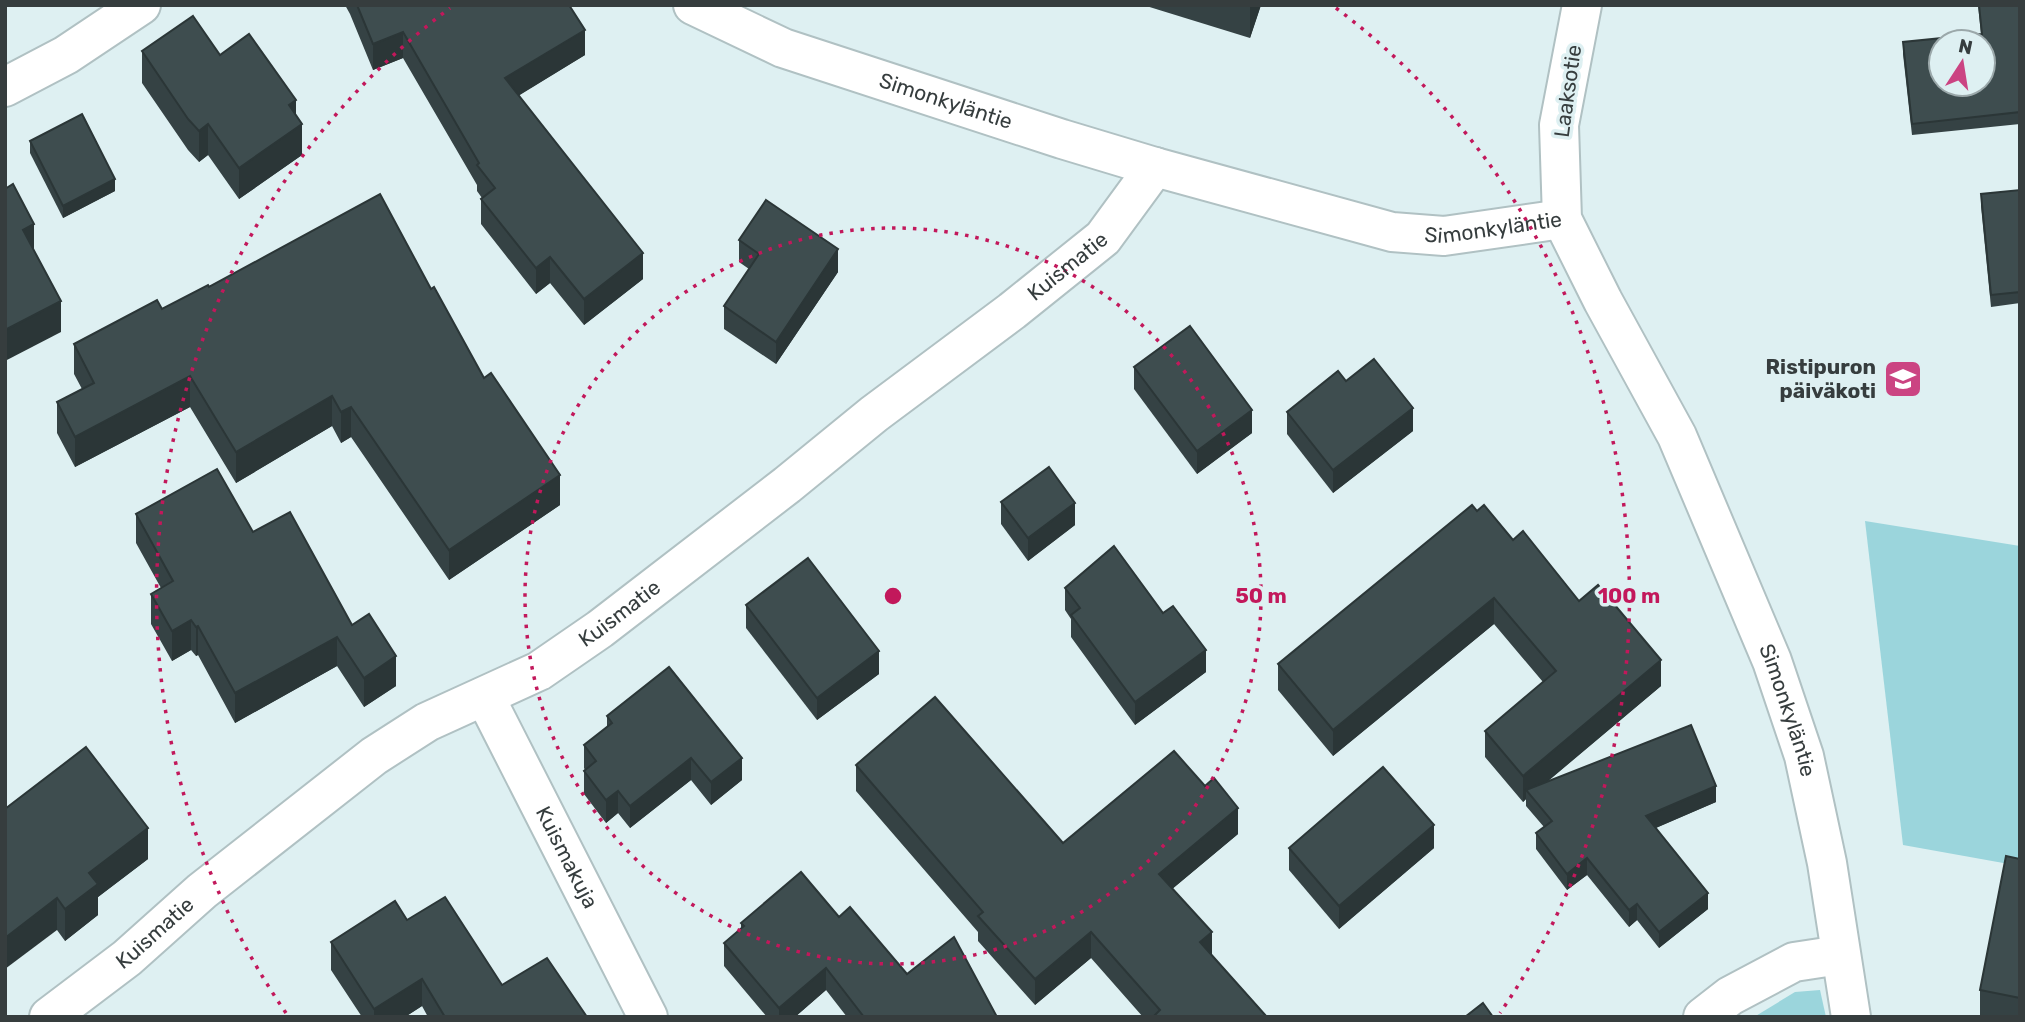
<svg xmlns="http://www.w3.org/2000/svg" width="2025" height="1022" viewBox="0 0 2025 1022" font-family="Rubik,sans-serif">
	<rect width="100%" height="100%" fill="#def0f2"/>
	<g fill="#9bd5dc">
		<polygon points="1865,521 2020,546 2020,866 1903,845"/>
		<polygon points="1820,990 1826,1017 1754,1017 1795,992"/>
	</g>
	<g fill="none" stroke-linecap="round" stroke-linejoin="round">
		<defs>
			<g id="minor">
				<polyline points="5,87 66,55 141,5"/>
				<path id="s1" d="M485,697L648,1017"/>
				<path id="s2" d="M49,1017L127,958L202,891L374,756L427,722L539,671L600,629L787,485L874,414L1012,311L1103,238L1155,167"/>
				<polyline points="1703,1017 1730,996 1794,962 1840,955"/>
			</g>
			<g id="secondary">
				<path id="s3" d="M693,5L783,48L1062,139L1155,167L1392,232L1444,236L1562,219"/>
				<path id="s4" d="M1582,5L1559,125L1562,219L1603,301L1677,436L1772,661L1804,756L1827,863L1851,1017"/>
			</g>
		</defs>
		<use href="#minor" stroke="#b0c1c3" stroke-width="42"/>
		<use href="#secondary" stroke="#b0c1c3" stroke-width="42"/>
		<use href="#minor" stroke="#fff" stroke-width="38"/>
		<use href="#secondary" stroke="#fff" stroke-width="38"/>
	</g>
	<g fill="#354244">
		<polygon points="345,5 569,5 585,55 519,95 643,279 584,325 550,283 536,294 481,224 481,199 482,198 477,191 477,185 403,58 373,70 350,14"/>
		<polygon points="1143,5 1261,5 1250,38"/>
		<polygon points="1978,5 2020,5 2020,124 1912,135 1903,54 1903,42 1981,34"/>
		<polygon points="142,51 220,55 296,115 302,155 239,199 208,155 199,162 188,150 142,83"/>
		<polygon points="30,141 115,191 63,218 30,153"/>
		<polygon points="2020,190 2020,303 1991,307 1981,206 1981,194"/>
		<polygon points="739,240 838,272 776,364 724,329 724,306 749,269 739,262"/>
		<polygon points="209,287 431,289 560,505 449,580 351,437 341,443 332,426 236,483 190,407 75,467 57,433 57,402 82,389 74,374 74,344 162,309"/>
		<polygon points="1134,367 1252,433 1197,474 1134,389"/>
		<polygon points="1346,381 1413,431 1333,493 1287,434 1287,412"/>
		<polygon points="1001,502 1075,525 1028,561 1001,524"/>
		<polygon points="1477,511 1513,540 1579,601 1661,686 1547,782 1716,802 1656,828 1708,909 1659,948 1637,920 1629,927 1587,875 1567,890 1536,849 1536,833 1544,827 1526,806 1526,799 1523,802 1485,757 1485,731 1543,682 1494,624 1333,756 1278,690 1278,664"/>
		<polygon points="136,514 253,532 352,625 396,686 364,707 337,666 235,723 198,655 196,656 191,650 172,661 151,624 151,594 161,588 136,543"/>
		<polygon points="1065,588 1206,672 1135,725 1071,637 1071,619 1065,610"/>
		<polygon points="746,605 879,674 817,720 746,628"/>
		<polygon points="607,716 742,780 711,805 691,780 630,828 618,813 606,823 584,794 584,771 585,770 584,768 584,745 607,727"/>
		<polygon points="856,765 1063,843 1238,834 1172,889 1212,955 1267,1017 1143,1017 1091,958 1035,1005 978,941 978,932 856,791"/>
		<polygon points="5,809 148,859 98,897 98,915 65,941 57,930"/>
		<polygon points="1289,848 1434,848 1339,929 1289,870"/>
		<polygon points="2020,859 2020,1017 1980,1017 1980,990"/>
		<polygon points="839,917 907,974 997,1017 847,1017 826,990 795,1017 767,1017 724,966 724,943 741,929 741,923"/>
		<polygon points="331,942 502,985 587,1017 428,1017 422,1006 405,1017 362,1017 331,970"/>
	</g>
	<g fill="#2b3637">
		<polygon points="1251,5 1261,5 1250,38 1250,7"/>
		<polygon points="585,30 585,55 505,104 505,78"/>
		<polygon points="403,32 403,58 373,70 373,44"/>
		<polygon points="296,100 296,128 302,124 302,155 239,199 239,168 289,105"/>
		<polygon points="208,124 208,155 199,162 199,131"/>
		<polygon points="115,179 115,191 63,218 63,206"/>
		<polygon points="34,224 34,255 23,230"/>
		<polygon points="838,249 838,272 776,364 776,342"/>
		<polygon points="643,253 643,279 584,325 584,299"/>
		<polygon points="550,257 550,283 536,294 536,268"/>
		<polygon points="61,301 61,332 5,361 5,330"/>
		<polygon points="190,376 190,407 75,467 75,437"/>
		<polygon points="332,396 332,426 236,483 236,452"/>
		<polygon points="351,407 351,437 341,443 341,412"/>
		<polygon points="1413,408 1413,431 1333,493 1333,470"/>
		<polygon points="1252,410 1252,433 1197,474 1197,451"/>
		<polygon points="560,475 560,505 449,580 449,550"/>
		<polygon points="1075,503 1075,525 1028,561 1028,538"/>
		<polygon points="1494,598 1494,624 1333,756 1333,730"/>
		<polygon points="191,620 191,650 172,661 172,631"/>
		<polygon points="198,626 198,655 196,656 196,627"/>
		<polygon points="337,637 337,666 235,723 235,693"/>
		<polygon points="1206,650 1206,672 1135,725 1135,702"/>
		<polygon points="879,651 879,674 817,720 817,698"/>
		<polygon points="396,656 396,686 364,707 364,678"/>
		<polygon points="1661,660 1661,686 1531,795 1526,790 1526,799 1523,802 1523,776"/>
		<polygon points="691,758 691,780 630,828 630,806"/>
		<polygon points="742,758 742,780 711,805 711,782"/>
		<polygon points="1716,786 1716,802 1646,832 1646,816"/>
		<polygon points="618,791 618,813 606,823 606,800"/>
		<polygon points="1238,808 1238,834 1159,900 1159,874"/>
		<polygon points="1434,825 1434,848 1339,929 1339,906"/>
		<polygon points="148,828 148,859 98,897 98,915 65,941 65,909 89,873"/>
		<polygon points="1587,858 1587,875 1567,890 1567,874"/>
		<polygon points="1708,893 1708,909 1659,948 1659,932"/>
		<polygon points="57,898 57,930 5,969 5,938"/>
		<polygon points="1637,904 1637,920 1629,927 1629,910"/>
		<polygon points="1091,932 1091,958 1035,1005 1035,979"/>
		<polygon points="1212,932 1212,958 1200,942"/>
		<polygon points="826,968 826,990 795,1017 779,1017 779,1008"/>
		<polygon points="422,979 422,1006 405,1017 374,1017 374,1009"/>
	</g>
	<g fill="#3e4d4f" stroke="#2b3637" stroke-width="2" fill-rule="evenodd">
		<polygon points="357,5 569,5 585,30 505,78 643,253 584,299 550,257 536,268 481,199 495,188 477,165 479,163 403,32 373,44"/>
		<path d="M1979,5H2020V112L1912,124L1903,42L1982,34ZM1941,42H1983V84H1941Z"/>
		<polygon points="193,16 220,55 249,34 296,100 289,105 302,124 239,168 208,124 199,131 188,119 142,51"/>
		<polygon points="82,114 115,179 63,206 30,141"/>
		<polygon points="13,184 34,224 23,230 61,301 5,330 5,189"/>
		<polygon points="2020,190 2020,292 1991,295 1981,194"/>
		<polygon points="380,194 431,289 434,287 484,378 491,373 560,475 449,550 351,407 341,412 332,396 236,452 190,376 75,437 57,402 94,383 74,344 157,300 162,309 208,285 209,287"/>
		<polygon points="766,200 838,249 776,342 724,306 759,254 739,240"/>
		<polygon points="1190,326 1252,410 1197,451 1134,367"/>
		<polygon points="1374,359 1413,408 1333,470 1287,412 1338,371 1346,381"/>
		<polygon points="1049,467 1075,503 1028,538 1001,502"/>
		<polygon points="217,469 253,532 290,512 352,625 369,614 396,656 364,678 337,637 235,693 198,626 196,627 191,620 172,631 151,594 173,581 136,514"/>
		<polygon points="1472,505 1477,511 1484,505 1513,540 1523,531 1579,601 1598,585 1661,660 1523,776 1485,731 1556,671 1494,598 1333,730 1278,664"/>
		<polygon points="1114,546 1163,613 1173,606 1206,650 1135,702 1071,615 1080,608 1065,588"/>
		<polygon points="808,558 879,651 817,698 746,605"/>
		<polygon points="669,667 742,758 711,782 691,758 630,806 618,791 606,800 584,771 596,761 584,745 612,723 607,716"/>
		<polygon points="935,697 1063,843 1174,751 1205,786 1214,778 1238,808 1159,874 1212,932 1200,942 1267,1017 1153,1017 1160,1010 1091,932 1035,979 978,916 983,912 856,765"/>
		<polygon points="1691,725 1716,786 1646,816 1708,893 1659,932 1637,904 1629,910 1587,858 1567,874 1536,833 1552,821 1526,790"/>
		<polygon points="86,747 148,828 89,873 98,884 65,909 57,898 5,938 5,809"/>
		<polygon points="1383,767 1434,825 1339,906 1289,848"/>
		<polygon points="2006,856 2020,859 2020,998 1980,990"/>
		<polygon points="801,872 839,917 850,907 907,974 954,937 997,1017 864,1017 826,968 779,1008 724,943 744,926 741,923"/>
		<polygon points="445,897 502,985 547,958 587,1017 445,1017 422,979 374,1009 331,942 395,901 407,920"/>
		<polygon points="1483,1003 1493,1017 1465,1017"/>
	</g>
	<g fill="none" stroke="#c2185b" stroke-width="3.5" stroke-dasharray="3.5 7">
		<circle cx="893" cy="596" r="368"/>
		<path d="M286 1013A736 736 0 0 1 450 8M1336 8A736 736 0 0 1 1500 1013"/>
	</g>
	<defs>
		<symbol id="school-square" viewBox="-11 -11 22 22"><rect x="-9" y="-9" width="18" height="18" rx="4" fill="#cb4482" stroke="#def0f2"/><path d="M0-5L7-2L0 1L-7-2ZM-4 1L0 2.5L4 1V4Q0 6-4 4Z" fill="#fff"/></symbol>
	</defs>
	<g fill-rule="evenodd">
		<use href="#school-square" x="1881" y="357" width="44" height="44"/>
	</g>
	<g text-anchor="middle" stroke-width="7" stroke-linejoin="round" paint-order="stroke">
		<g font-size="21" fill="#363d3e" stroke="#def0f2">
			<text transform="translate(1568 91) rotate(-82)" y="7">Laaksotie</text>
			<text dy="7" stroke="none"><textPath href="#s3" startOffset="271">Simonkyläntie</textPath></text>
			<text dy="7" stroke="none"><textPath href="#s3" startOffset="838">Simonkyläntie</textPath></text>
			<text dy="7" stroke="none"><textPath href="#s2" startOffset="1269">Kuismatie</textPath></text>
			<text dy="7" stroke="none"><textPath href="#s2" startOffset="702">Kuismatie</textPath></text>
			<text dy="7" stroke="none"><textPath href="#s4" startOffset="758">Simonkyläntie</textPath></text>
			<text dy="7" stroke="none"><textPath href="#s1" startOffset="180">Kuismakuja</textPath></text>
			<text dy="7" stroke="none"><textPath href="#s2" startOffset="135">Kuismatie</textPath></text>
		</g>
		<g font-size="21" font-weight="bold" fill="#363d3e" stroke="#def0f2" text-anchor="end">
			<text x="1876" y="374">Ristipuron<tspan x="1876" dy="24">päiväkoti</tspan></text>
		</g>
	</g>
	<circle cx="893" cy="596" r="10" fill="#c2185b" stroke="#def0f2" stroke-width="3.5"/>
	<g font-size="21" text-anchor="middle" font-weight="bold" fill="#c2185b" stroke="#def0f2" stroke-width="7" stroke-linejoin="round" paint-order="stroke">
		<text x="1261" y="603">50 m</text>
		<text x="1629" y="603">100 m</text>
	</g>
	<rect width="2025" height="1022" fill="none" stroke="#363d3e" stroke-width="14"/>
	<g transform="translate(1962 63) rotate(12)"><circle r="33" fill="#def0f2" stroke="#9ba8aa" stroke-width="2"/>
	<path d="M0-5L12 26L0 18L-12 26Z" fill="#cb4482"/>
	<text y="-10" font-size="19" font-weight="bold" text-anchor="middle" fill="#363d3e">N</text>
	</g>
</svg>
